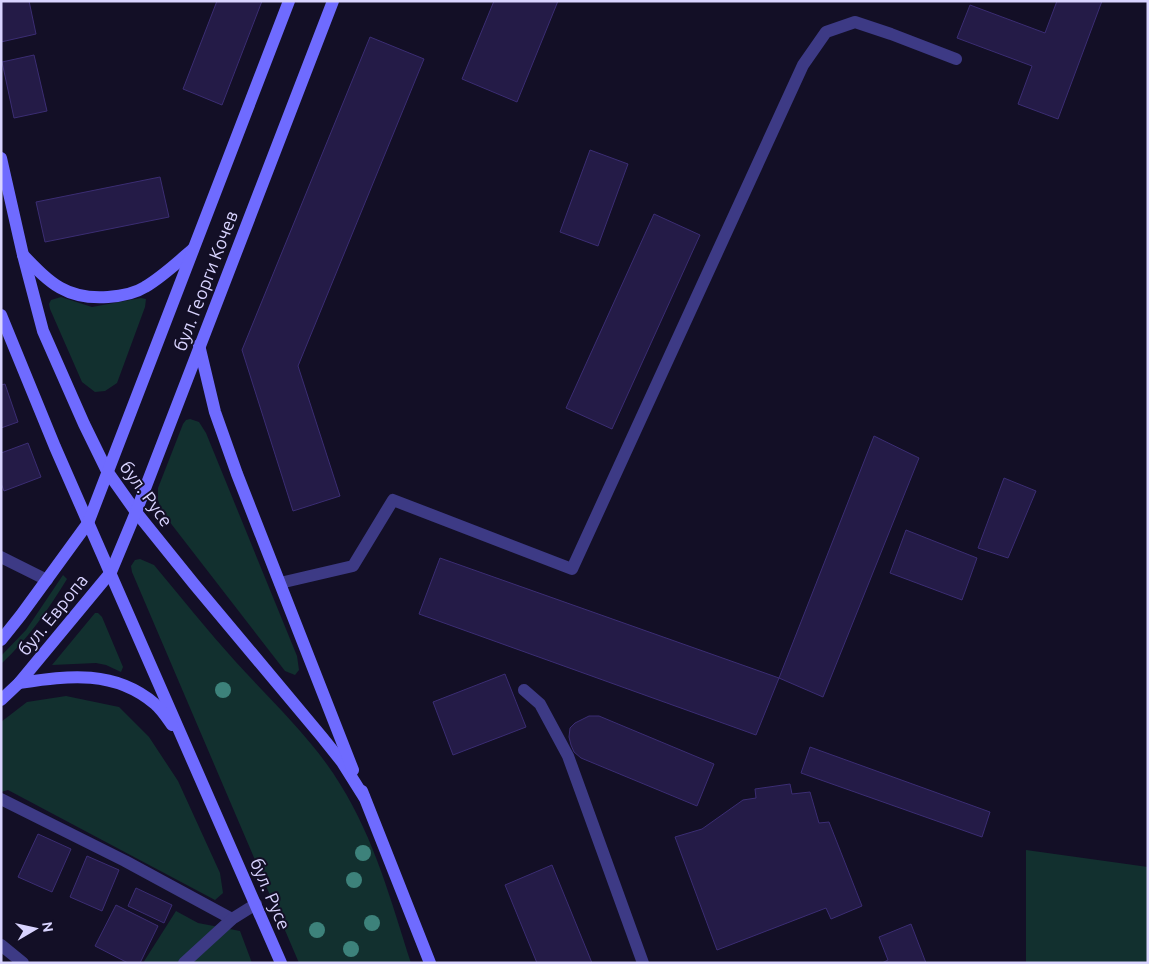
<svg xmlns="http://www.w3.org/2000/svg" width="1149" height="964" viewBox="0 0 1149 964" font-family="Ubuntu,sans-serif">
	<rect width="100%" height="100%" fill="#130f26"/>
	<g fill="#12302f">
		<polygon points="61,297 92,307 141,298 146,299 145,307 117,383 105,391 95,392 82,382 50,309 49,304 51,300"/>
		<polygon points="190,419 199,422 206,433 297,656 299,670 295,675 285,671 162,512 158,500 158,488 183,424 186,420"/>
		<path d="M140,559L154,565C181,597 207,630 235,661C271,701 312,738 340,784C375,840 391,901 411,963H299L132,572L131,566L135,560Z"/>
		<path d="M63,575L67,579C48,610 28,639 1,664V656L26,630Z"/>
		<polygon points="95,613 98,613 102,617 123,667 121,672 106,665 96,663 52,665"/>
		<polygon points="66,696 119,707 149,737 178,781 220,873 223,893 215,900 8,790 1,792 1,722 27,702"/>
		<polygon points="1026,850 1148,867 1148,963 1026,963"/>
		<polygon points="176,911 198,923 240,931 252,963 143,963"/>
	</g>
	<g fill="#241b47" stroke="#3b2d73">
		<polygon points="1,1 29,1 36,34 1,42"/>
		<polygon points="217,1 262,1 222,105 183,89"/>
		<polygon points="494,1 558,1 517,102 462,79"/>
		<polygon points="1057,1 1102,1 1058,119 1018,104 1032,66 957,38 970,5 1045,33"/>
		<polygon points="370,37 424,59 298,366 340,496 293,511 242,350"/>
		<polygon points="34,55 47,111 14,118 2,62"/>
		<polygon points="590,150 628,164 598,246 560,232"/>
		<polygon points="160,177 169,217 45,242 36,202"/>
		<polygon points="654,214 700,235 612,429 566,408"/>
		<polygon points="5,384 18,422 1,428 1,385"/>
		<polygon points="874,436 919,458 823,697 779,678"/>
		<polygon points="28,443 41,477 4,491 1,483 1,453"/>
		<polygon points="1004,478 1036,491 1008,558 978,548"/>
		<polygon points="906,530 977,558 962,600 890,573"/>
		<polygon points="440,558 779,678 756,735 419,614"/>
		<polygon points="505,674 526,727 453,755 433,702"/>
		<polygon points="589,716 599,716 714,764 697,806 581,758 574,752 571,745 569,737 570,728 575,723"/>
		<polygon points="810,747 990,812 982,837 801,773"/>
		<polygon points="790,784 792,794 810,792 819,823 829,822 862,906 831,919 826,908 717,950 675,837 702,829 743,800 756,798 755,789"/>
		<polygon points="38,834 71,849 52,892 18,877"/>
		<polygon points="87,856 119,870 102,911 70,897"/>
		<polygon points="552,865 592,963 537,963 505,885"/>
		<polygon points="136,888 172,905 164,923 128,906"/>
		<polygon points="116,905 158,926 140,963 128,963 95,946"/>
		<polygon points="911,924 926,963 882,963 888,960 879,937"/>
	</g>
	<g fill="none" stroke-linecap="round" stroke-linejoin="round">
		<g stroke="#3d3a85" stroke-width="12">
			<polyline points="280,583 353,566 393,500 572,569 803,65 826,32 855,22 891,34 956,59"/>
			<polyline points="524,690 540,704 568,756 643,963"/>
			<polyline points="1,945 23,963"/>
		</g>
		<g stroke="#3d3a85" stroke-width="12">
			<polyline points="1,557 47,580"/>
			<polyline points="1,799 125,861 232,919"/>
			<polyline points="184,963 232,919 256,904"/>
		</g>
		<g stroke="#6f6bff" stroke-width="12">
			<polyline points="1,158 23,255 43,331 84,424 107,471 136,512 194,584 322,737 342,762 364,797"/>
			<path d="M23,255C50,283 66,300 108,297C121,296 134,294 145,287C162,277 178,262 193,249"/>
			<polyline points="1,315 55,447 281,963"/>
			<polyline points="199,345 215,412 237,474 353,770"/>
			<polyline points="1,640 21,615 88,523 289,1"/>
			<path d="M19,683C68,676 114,669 155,704C162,710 167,718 172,725"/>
			<polyline points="1,700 19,683 111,572 136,512 333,1"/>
			<polyline points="362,791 430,963"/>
		</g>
	</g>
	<g fill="#3d827b">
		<circle cx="223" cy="690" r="8"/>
		<circle cx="363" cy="853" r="8"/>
		<circle cx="354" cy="880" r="8"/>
		<circle cx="372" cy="923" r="8"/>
		<circle cx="317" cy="930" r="8"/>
		<circle cx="351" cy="949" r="8"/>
	</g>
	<g text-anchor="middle" stroke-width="4" stroke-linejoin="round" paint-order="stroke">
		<g font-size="18" fill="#d9d4ff" stroke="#130f26">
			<text transform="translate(206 281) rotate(-69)" y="6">бул. Георги Кочев</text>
			<text transform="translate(146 494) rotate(54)" y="6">бул. Русе</text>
			<text transform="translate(53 615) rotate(-51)" y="6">бул. Европа</text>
			<text transform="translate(270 894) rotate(67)" y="6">бул. Русе</text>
		</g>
	</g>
	<rect width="1149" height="964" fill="none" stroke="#d9d4ff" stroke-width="5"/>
	<g transform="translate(35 929) rotate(81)" stroke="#130f26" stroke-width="4" paint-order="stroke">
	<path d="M0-4L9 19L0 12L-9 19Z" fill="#d9d4ff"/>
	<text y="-8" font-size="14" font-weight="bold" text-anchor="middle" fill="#d9d4ff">N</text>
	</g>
</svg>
